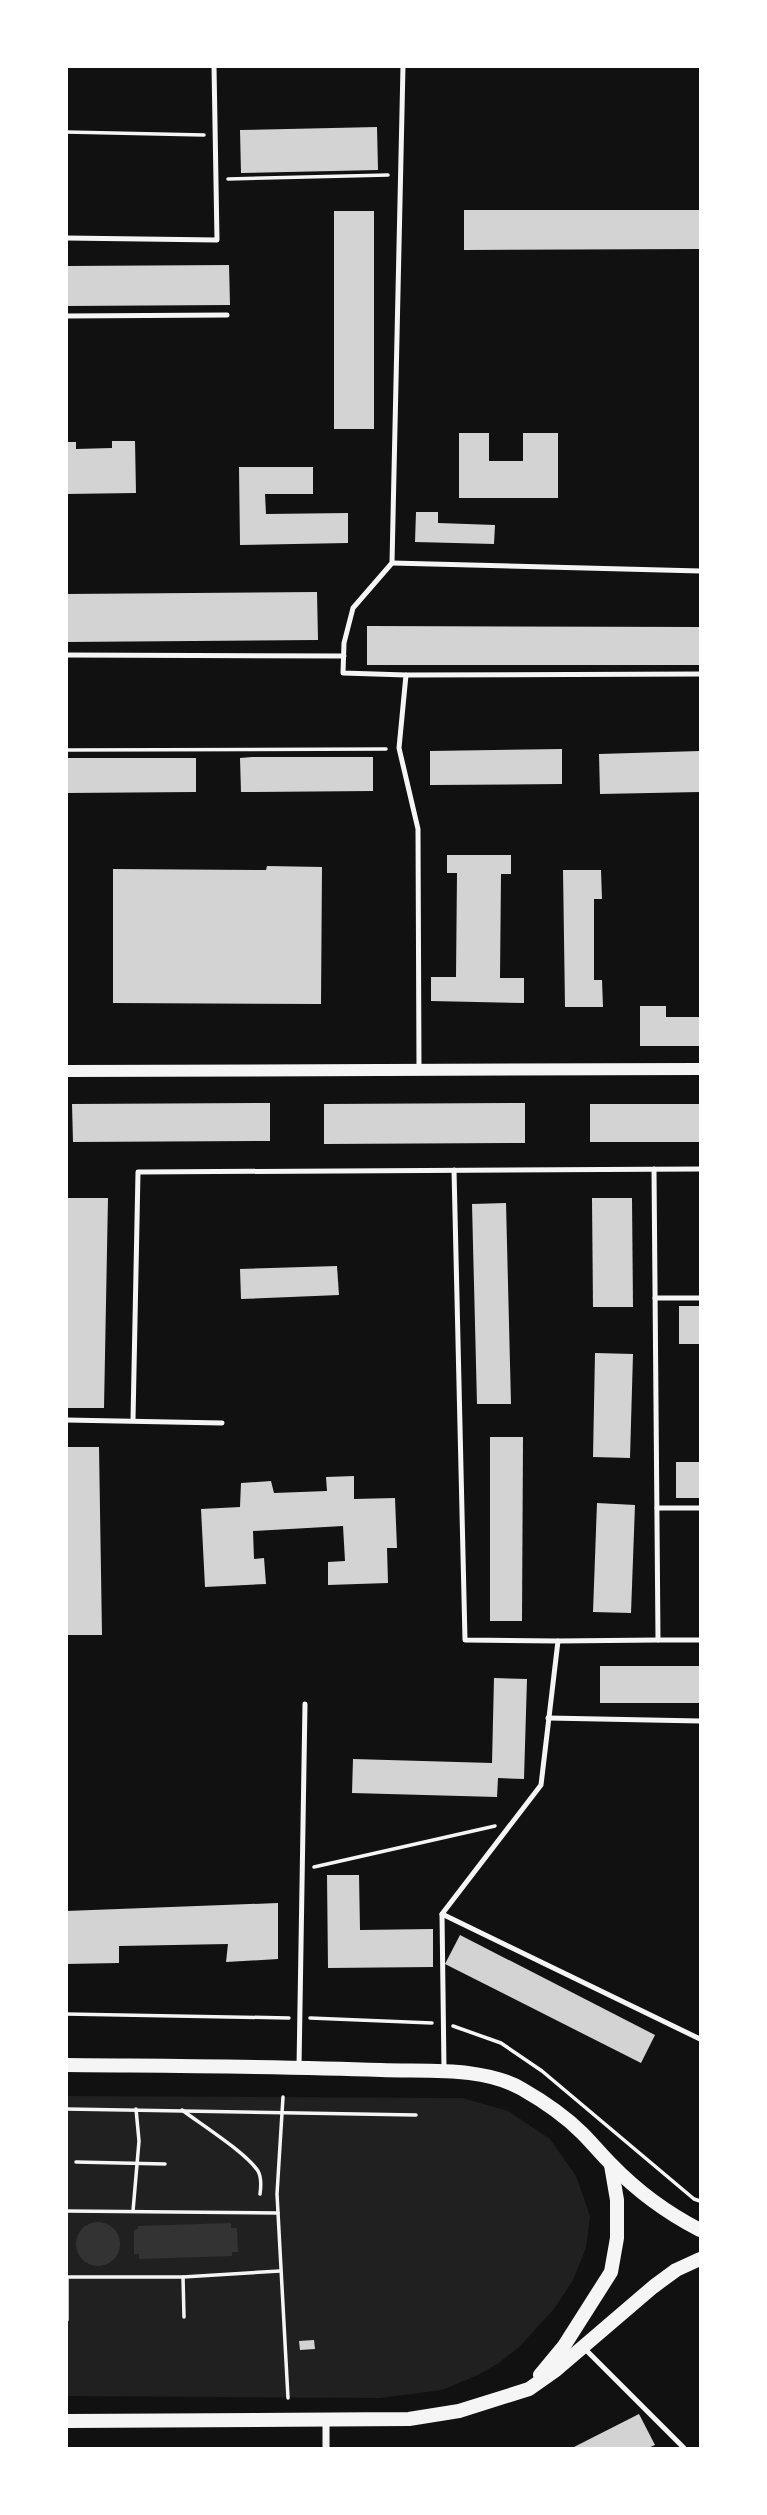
<svg xmlns="http://www.w3.org/2000/svg" width="767" height="2515" viewBox="0 0 767 2515" font-family="'Sofia Sans Condensed',sans-serif">
	<rect width="100%" height="100%" fill="#111"/>
	<polygon fill="#202020" points="67,2096 462,2098 508,2111 550,2139 576,2176 590,2216 586,2248 573,2280 554,2309 520,2346 499,2363 478,2375 442,2390 380,2398 67,2396"/>
	<g fill="#333">
		<circle cx="98" cy="2244" r="22"/>
		<polygon points="231,2223 231,2228 237,2228 238,2252 232,2252 232,2256 139,2259 139,2254 134,2254 134,2230 138,2229 138,2226"/>
	</g>
	<g fill="#d3d3d3">
		<polygon points="377,127 378,170 241,173 240,130"/>
		<polygon points="464,210 700,210 700,249 464,250"/>
		<rect x="334" y="211" width="40" height="218"/>
		<polygon points="229,265 230,305 66,306 66,266"/>
		<polygon points="459,433 489,433 489,461 523,461 523,433 558,433 558,498 459,498"/>
		<polygon points="112,441 135,441 136,493 66,494 66,442 76,442 76,449 112,448"/>
		<polygon points="239,467 313,467 313,494 265,494 266,514 348,513 348,543 240,545"/>
		<polygon points="416,512 438,512 438,523 495,525 494,544 415,542"/>
		<polygon points="317,592 318,640 66,642 66,594"/>
		<polygon points="367,626 700,627 700,665 367,665"/>
		<polygon points="562,749 562,784 430,785 430,751"/>
		<polygon points="700,751 700,792 600,794 599,754"/>
		<polygon points="252,757 373,757 373,791 241,792 240,758"/>
		<polygon points="66,758 196,758 196,792 66,793"/>
		<polygon points="447,855 511,855 511,874 501,874 500,978 524,978 524,1003 431,1001 431,977 456,977 457,873 447,873"/>
		<polygon points="267,866 322,867 321,1004 113,1003 113,869 266,870"/>
		<polygon points="563,870 601,870 602,899 594,899 594,980 602,980 603,1007 565,1007"/>
		<polygon points="640,1006 666,1006 666,1017 700,1017 700,1046 640,1046"/>
		<polygon points="270,1103 270,1141 73,1142 72,1104"/>
		<polygon points="525,1103 525,1143 324,1144 324,1104"/>
		<rect x="590" y="1104" width="110" height="38"/>
		<polygon points="66,1198 108,1198 104,1408 66,1408"/>
		<polygon points="592,1198 632,1198 633,1307 593,1307"/>
		<polygon points="506,1203 511,1404 477,1404 472,1204"/>
		<polygon points="337,1266 339,1295 241,1299 240,1269"/>
		<rect x="679" y="1306" width="21" height="38"/>
		<polygon points="595,1353 633,1354 630,1458 593,1457"/>
		<polygon points="490,1437 523,1437 522,1621 490,1621"/>
		<polygon points="66,1447 99,1447 102,1635 66,1635"/>
		<rect x="676" y="1462" width="24" height="36"/>
		<polygon points="354,1476 354,1499 395,1498 397,1548 387,1548 388,1583 328,1585 328,1562 345,1561 343,1526 253,1531 254,1559 264,1558 266,1584 205,1587 201,1509 240,1507 241,1483 271,1481 274,1493 327,1491 326,1477"/>
		<polygon points="597,1503 635,1505 631,1613 593,1612"/>
		<rect x="600" y="1666" width="100" height="37"/>
		<polygon points="494,1678 527,1679 524,1779 498,1778 497,1797 352,1793 353,1759 492,1763"/>
		<polygon points="327,1875 359,1875 360,1930 433,1929 433,1967 328,1968"/>
		<polygon points="278,1903 278,1959 226,1962 228,1944 119,1946 119,1963 66,1964 66,1911"/>
		<polygon points="460,1935 655,2035 641,2063 445,1964"/>
		<polygon points="314,2340 315,2349 300,2350 299,2341"/>
		<polygon points="639,2414 655,2445 648,2448 572,2448"/>
	</g>
	<g fill="none" stroke-linecap="round" stroke-linejoin="round">
		<g stroke="#f5f5f5" stroke-width="3.5">
			<polyline points="66,132 204,135"/>
			<polyline points="228,179 388,175"/>
			<polyline points="66,750 386,749"/>
			<polyline points="314,1867 495,1826"/>
			<polyline points="66,2014 289,2018"/>
			<polyline points="310,2018 432,2023"/>
			<polyline points="453,2026 501,2043 542,2071 694,2199 700,2201"/>
			<polyline points="283,2097 277,2194 288,2398"/>
			<polyline points="66,2109 416,2115"/>
			<path d="M182,2110C202,2125 245,2152 258,2171C262,2178 261,2187 260,2194"/>
			<polyline points="76,2162 165,2164"/>
			<polyline points="66,2211 278,2213"/>
			<polyline points="133,2211 139,2141 136,2109"/>
			<polyline points="183,2277 184,2317"/>
			<polyline points="67,2320 67,2277 183,2277 280,2271"/>
		</g>
		<g stroke="#f5f5f5" stroke-width="5">
			<polyline points="403,66 392,563 353,608 344,643 343,673 406,675 399,748 418,829 419,1069"/>
			<polyline points="66,238 217,240 214,66"/>
			<polyline points="66,316 227,315"/>
			<polyline points="392,563 700,571"/>
			<polyline points="66,655 344,656"/>
			<polyline points="406,675 700,674"/>
			<polyline points="654,1169 658,1640 700,1640"/>
			<polyline points="454,1170 465,1640 558,1641"/>
			<polyline points="655,1298 700,1298"/>
			<polyline points="66,1420 222,1423"/>
			<polyline points="133,1420 138,1172 700,1169"/>
			<polyline points="657,1508 700,1508"/>
			<polyline points="548,1718 700,1721"/>
			<polyline points="442,1914 700,2039"/>
			<polyline points="299,2067 305,1704"/>
			<polyline points="444,2069 442,1914 541,1785 558,1641 658,1640"/>
			<polyline points="583,2347 684,2448"/>
		</g>
		<polyline stroke="#f5f5f5" stroke-width="7" points="326,2419 326,2448"/>
		<polyline stroke="#f5f5f5" stroke-width="12" points="66,1071 700,1069"/>
		<g stroke="#f5f5f5" stroke-width="14">
			<path d="M66,2065C171,2066 276,2066 381,2070C426,2072 482,2066 522,2089C543,2101 565,2116 582,2133C592,2143 601,2154 611,2164C637,2191 667,2213 700,2230"/>
			<polyline points="540,2375 564,2346 611,2272 617,2238 617,2200 611,2165"/>
			<polyline points="66,2421 409,2419 459,2411 529,2389 556,2370 653,2287 676,2270 700,2259"/>
		</g>
	</g>
	<rect width="767" height="2515" fill="none" stroke="#ffffff" stroke-width="136"/>
</svg>
